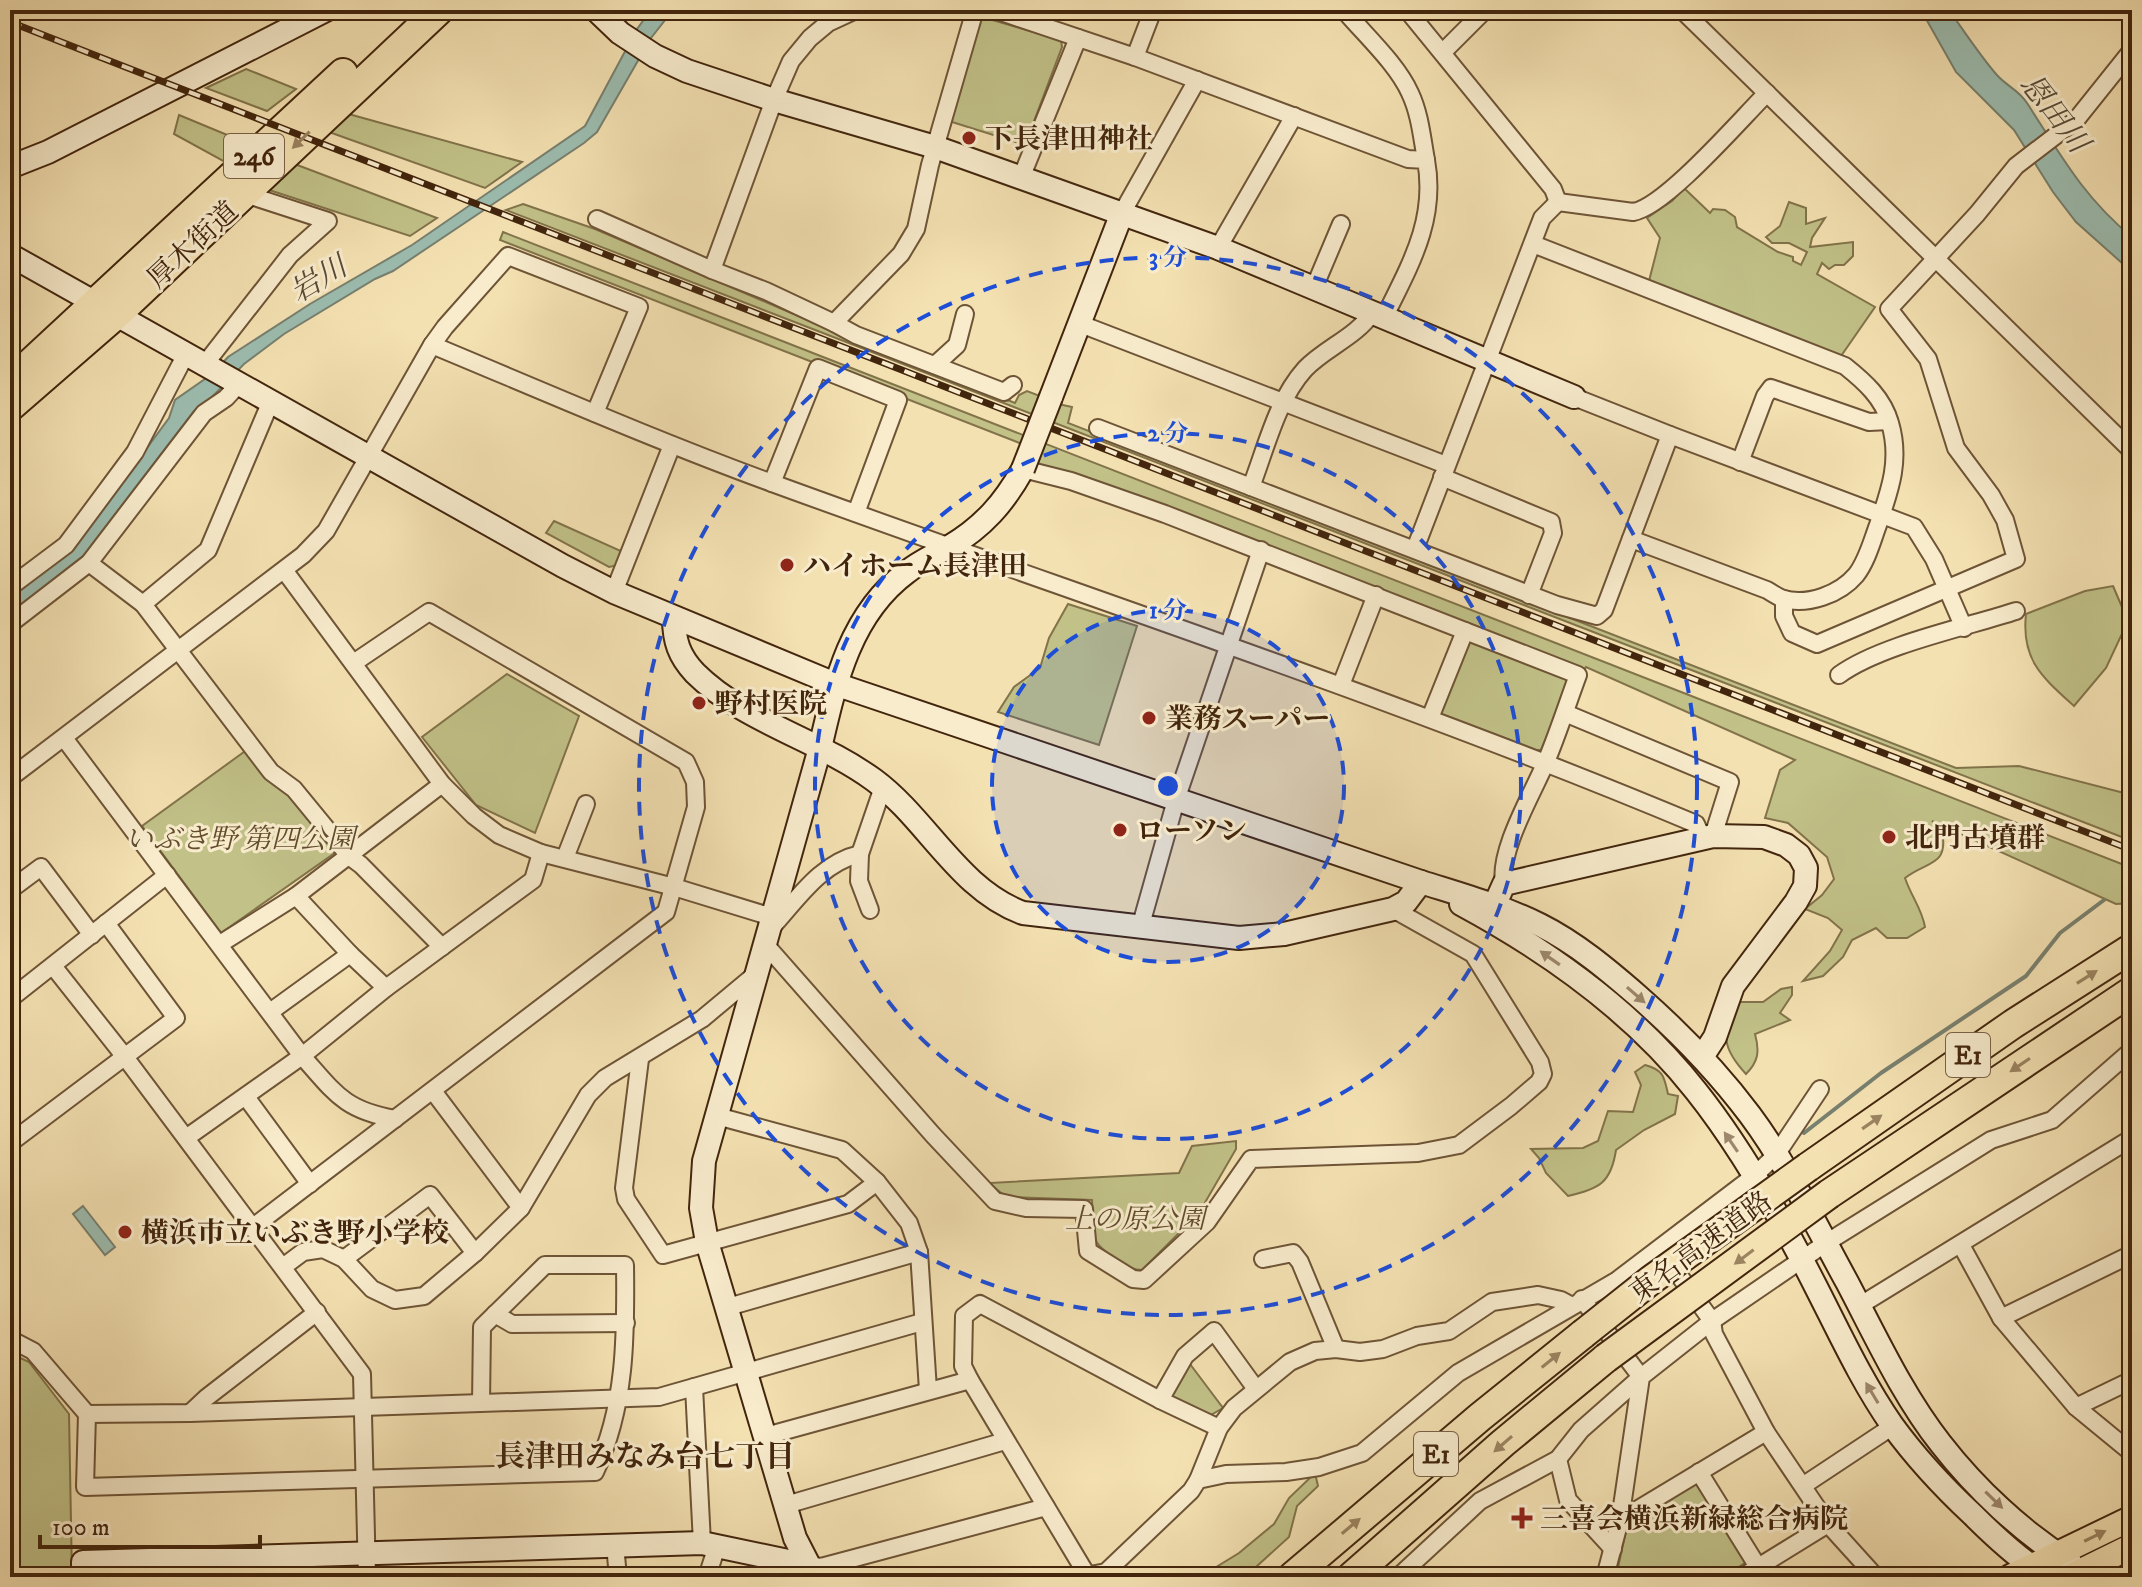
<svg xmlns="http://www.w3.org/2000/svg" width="2142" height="1587" viewBox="0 0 2142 1587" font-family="'IM FELL DW Pica','Noto Serif JP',serif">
	<rect width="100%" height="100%" fill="#f4e1b2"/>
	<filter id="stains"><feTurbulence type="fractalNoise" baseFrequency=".0025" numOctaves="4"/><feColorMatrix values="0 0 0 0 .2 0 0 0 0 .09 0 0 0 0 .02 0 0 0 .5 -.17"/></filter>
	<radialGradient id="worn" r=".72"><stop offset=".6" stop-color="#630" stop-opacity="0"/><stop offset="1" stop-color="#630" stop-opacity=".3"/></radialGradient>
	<g fill="#c1c188" stroke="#82734a" stroke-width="2">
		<polygon points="982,17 1061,40 1062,47 1025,145 949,121 975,21"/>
		<polygon points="246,69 296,89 267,111 206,88"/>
		<polygon points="345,113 522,162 485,188 329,132"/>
		<polygon points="179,115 237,139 225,162 174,134"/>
		<polygon points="292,163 437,218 410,236 266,189"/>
		<polygon points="1684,188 1710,213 1713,209 1725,210 1735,217 1737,227 1778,252 1793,257 1793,261 1801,265 1807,252 1789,243 1772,243 1766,237 1780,226 1789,202 1806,208 1806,224 1825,218 1812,238 1810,247 1853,242 1853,256 1844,265 1835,265 1829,269 1822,263 1817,274 1875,307 1841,356 1649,281 1660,238 1647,218 1672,201"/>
		<polygon points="523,204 595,229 824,327 1015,403 1019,395 1027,391 1040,396 1034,410 1052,417 1058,404 1072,407 1068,423 1956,768 2019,766 2132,795 2132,841 506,210"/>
		<path d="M503,232L2132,868V903L2116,904L1932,821L1942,830C1949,867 1928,860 1905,878C1911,896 1922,909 1925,927L1907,938H1887L1876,928L1852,940L1843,957L1823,976L1803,981L1830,951L1842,930L1828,918L1805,909L1822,895L1834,879L1827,857L1788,823L1765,818L1780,770L1795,760L1586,667L1583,671L1039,467L1036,459L1040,451L500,240Z"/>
		<polygon points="554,521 623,552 619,565 609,567 546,533"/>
		<path d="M2113,586L2128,621L2106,668L2074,706C2042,677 2021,660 2026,614L2085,591Z"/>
		<polygon points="1068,604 1137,626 1099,745 998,712 1014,687 1040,668 1049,638"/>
		<polygon points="1466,640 1568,677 1569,685 1541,750 1531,750 1440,716 1438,709"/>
		<polygon points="507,674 579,716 535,833 476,805 422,737"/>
		<polygon points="248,749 293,792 339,850 221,933 142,826"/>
		<path d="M1792,987V995L1780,1013L1790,1020L1755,1034C1760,1052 1758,1062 1746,1074C1721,1047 1723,1036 1734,1002H1763L1781,989Z"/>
		<path d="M1645,1065C1664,1070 1664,1077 1668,1094L1678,1096L1675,1114L1644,1130L1616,1150C1611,1183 1599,1189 1568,1196L1546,1173L1539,1158L1531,1149L1583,1148L1598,1141L1608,1111L1633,1112L1641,1085L1635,1072Z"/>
		<path d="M1236,1141V1149L1199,1213L1142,1270C1132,1270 1127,1266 1119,1261C1086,1240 1094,1236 1092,1200L1006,1197L989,1183L1179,1173L1192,1146Z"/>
		<polygon points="10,1353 29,1362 69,1414 72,1577 10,1577"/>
		<polygon points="1187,1360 1223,1408 1209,1416 1170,1396"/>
		<polygon points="1315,1473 1318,1486 1297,1506 1289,1537 1245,1577 1200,1577 1239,1553 1274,1524 1289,1498"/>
		<polygon points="1699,1480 1749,1560 1724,1577 1616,1577 1628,1521"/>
	</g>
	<g fill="#9cbdb0" stroke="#78806f" stroke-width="2">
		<polygon points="651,10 673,10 651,38 597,132 584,143 393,271 375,279 284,334 244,364 211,398 194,411 83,556 10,614 10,599 74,547 169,418 175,400 212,374 228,357 310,304 412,245 585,126 637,29"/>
		<path d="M1921,10H1949C1964,31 1979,54 1996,74C2005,85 2020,91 2027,103C2060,154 2084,198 2132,237V272L2076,222L2053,192L2014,130L1956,72Z"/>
		<polygon points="83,1206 115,1247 105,1255 73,1214"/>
	</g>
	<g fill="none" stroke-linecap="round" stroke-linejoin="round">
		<polyline stroke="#78806f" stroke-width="4" points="1804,1133 1881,1073 2026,976 2060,933 2104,900"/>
		<defs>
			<g id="street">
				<path d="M995,10L1135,57L1408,159L1426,160C1437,220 1410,265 1384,318"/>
				<path d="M1344,10C1365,35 1397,64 1410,93C1420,114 1422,138 1426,160"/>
				<polyline points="1407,10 1553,189 1558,202"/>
				<polyline points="1682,10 2132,451"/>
				<polyline points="1443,52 1485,10"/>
				<polyline points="1135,57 1153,10"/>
				<polyline points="1021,178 1078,38"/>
				<path d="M1558,202L1633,212C1665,207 1740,120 1767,93"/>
				<polyline points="1122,213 1197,80"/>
				<polyline points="597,219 712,270 774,100 791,61 810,38 828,23 856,10"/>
				<path d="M1533,244L1845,366C1865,382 1883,398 1890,423C1901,460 1890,490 1878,525C1872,541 1867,561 1856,575C1840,594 1808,606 1783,599C1778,597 1772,593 1767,590L1631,539"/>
				<polyline points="1218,248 1294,116"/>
				<polyline points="712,270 766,291 834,323 901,254 916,229 930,165 975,10"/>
				<polyline points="1314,288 1341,224"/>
				<polyline points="834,323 856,335 1004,392 1013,385"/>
				<polyline points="1078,323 1446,465"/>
				<path d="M432,345C545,392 657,441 772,483C1081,596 1393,697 1696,824L1702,837"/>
				<polyline points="205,364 290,255 328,221 245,194"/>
				<polyline points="935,365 957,345 965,314"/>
				<polyline points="1574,397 1670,435 1914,527 1934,559 1964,628"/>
				<polyline points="1098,428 1557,605 1597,616 1604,610 1670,435"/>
				<polyline points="1740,462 1765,396 1771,388 1869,422 1889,421"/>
				<path d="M1023,469L1071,481L1165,514L1578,675C1568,702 1559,730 1548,757C1535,790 1498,849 1504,884"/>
				<polyline points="1442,477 1551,522 1553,533 1529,595"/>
				<polyline points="772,483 818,368 898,400 856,513"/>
				<path d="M1251,487C1266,448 1277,400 1305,369C1325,348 1356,337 1372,313"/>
				<polyline points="1415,549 1542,218 1558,202"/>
				<polyline points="89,563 143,604 271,772 294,789 349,856 361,865 442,947"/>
				<polyline points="284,570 442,784 474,816 499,835 541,853 674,887 772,917"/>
				<polyline points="10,587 66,545 135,452 186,354"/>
				<polyline points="614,592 672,445"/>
				<polyline points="1784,599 1784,616 1792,633 1817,644 2016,559 2005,520 1991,495 1956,448 1928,359 1889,309 1977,214 2016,166 2076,120 2132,50"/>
				<polyline points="143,604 208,550 271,401"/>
				<polyline points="10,624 89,563 204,413 226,398 240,383"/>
				<path d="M1839,675C1880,645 1967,627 2016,611"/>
				<polyline points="1341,685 1376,595"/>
				<polyline points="1565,713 1730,782 1713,836"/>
				<polyline points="1430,718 1465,631"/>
				<path d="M64,738L302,1056C335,1093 344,1110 395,1119"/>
				<polyline points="10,778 303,555 326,531 432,345 445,327 508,256 639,307 595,413"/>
				<polyline points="565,858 586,804"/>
				<polyline points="10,890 41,867 92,935"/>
				<polyline points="870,910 859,881 860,854 883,787"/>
				<path d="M771,928C797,900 820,863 860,854"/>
				<polyline points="1140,928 1176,800 1261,550"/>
				<polyline points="220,944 296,896 442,784"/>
				<polyline points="765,944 933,1135 995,1201 1026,1208 1084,1209 1088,1251 1133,1279 1144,1280 1207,1222 1251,1159 1418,1153 1459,1145 1511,1106 1539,1082 1543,1074 1540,1062 1473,954 1393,909"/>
				<polyline points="350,954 386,988"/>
				<polyline points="53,966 125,1057 362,1374 367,1577"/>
				<polyline points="10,999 167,875"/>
				<polyline points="270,1012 350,954 296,896"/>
				<polyline points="640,1059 624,1188 626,1199 663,1255 848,1204 877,1182"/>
				<polyline points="433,1091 521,1208"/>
				<polyline points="246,1097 310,1184"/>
				<polyline points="717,1116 842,1150 877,1182 909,1223 919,1252 928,1390"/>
				<polyline points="186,1138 302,1056 386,988 533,880 541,853"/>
				<polyline points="10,1143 176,1018 106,923"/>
				<polyline points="253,1227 666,912 696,807 695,782 686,762 429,612 355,662"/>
				<polyline points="1961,1245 2001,1318 2076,1407 2132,1453"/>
				<polyline points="344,1259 430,1195 475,1253"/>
				<polyline points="1263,1259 1293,1253 1300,1262 1336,1349"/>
				<polyline points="1668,1260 1712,1321 1714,1334 1766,1432 1828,1524 1876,1577"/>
				<polyline points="283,1267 303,1252 323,1249 344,1259 372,1289 395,1300 424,1296 475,1253 521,1208 588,1095 605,1078 702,1019 756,974"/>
				<polyline points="1859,1306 2132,1138"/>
				<polyline points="728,1307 919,1252"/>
				<polyline points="495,1314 512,1324 626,1323"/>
				<polyline points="2001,1318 2132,1254"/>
				<polyline points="10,1339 33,1351 87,1414 190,1413 659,1397 922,1322"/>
				<polyline points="970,1380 963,1366 964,1316 980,1304 1160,1400 1219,1428"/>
				<polyline points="694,1387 702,1543"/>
				<polyline points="1160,1400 1185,1356 1214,1331 1256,1389"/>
				<polyline points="2076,1407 2132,1380"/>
				<polyline points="190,1413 206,1398 317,1312"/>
				<path d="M87,1414L85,1487L595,1472C626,1407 626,1335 625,1265H545L482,1327L481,1403"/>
				<polyline points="766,1436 970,1380 1087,1575"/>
				<polyline points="1558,1459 1568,1500 1613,1549"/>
				<polyline points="1699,1472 1758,1567"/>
				<polyline points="1198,1480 1219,1428 1234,1408 1290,1362 1315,1351 1336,1349 1360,1352 1383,1349 1417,1336 1449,1331 1492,1302 1538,1295 1561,1300 1572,1306"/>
				<polyline points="1804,1485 1893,1426"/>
				<polyline points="786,1505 1005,1441"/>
				<polyline points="1620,1520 1766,1432"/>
				<polyline points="615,1545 618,1577"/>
				<polyline points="807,1565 821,1567 1046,1507"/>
				<polyline points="707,1577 717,1546"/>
				<polyline points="1080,1577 1106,1572 1191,1491 1198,1480 1226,1474 1286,1472 1319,1467 1362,1453 1458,1373 1616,1281 1754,1176 1776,1155 1820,1089"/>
				<polyline points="1398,1577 1480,1501 1558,1459 1581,1430 1641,1377 1582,1299"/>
				<polyline points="1605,1577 1620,1520 1641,1377 1712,1321 1826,1243 1991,1140 2052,1120 2132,1050"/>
				<polyline points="1742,1577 1828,1524"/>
			</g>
			<g id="secondary">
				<polyline points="596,10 620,33 655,56 687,71 774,100 935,147 1218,248 1574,397"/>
				<polyline points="10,167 48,152 326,10"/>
				<path d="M10,255L563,566L614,592L835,684L1421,882C1462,895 1502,906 1540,925C1576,943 1608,970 1638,996C1679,1032 1717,1071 1750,1115C1788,1166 1816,1226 1847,1282C1876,1337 1903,1396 1941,1444C1976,1489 2022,1532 2070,1562"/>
				<polyline points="1051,397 1122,213"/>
				<path d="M674,618C674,641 679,656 695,673C744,722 818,739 874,780C927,819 959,890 1023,913L1239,938L1284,934L1393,909L1406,902L1421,882"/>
				<path d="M1461,904C1548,951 1634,1012 1696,1091C1743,1150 1782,1220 1816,1287C1840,1334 1862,1382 1892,1425C1916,1458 1943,1487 1973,1515C1996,1538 2020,1560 2047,1577"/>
				<polyline points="1495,904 1504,884 1713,836 1764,837 1786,845 1799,855 1806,868 1805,886 1796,902 1733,986 1715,1037 1702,1057"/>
				<polyline points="83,1577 83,1562 702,1543 807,1565"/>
				<path d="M815,1577L795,1538L707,1242L701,1208L704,1161L820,748C835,683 850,614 907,572C919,562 935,555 949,547C983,527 1004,503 1023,469"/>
			</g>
			<g id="primary">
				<polyline points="2010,1577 2132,1518"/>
				<polyline points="2069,1577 2132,1546"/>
			</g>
			<g id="highway">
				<polyline points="10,382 343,73"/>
				<polyline points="10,407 117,314 439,10"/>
				<polyline points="1808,1167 2013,1024 2132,948"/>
				<polyline points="1829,1194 2132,991"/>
				<polyline points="1292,1577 1480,1417 1583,1334"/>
				<polyline points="1351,1577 1503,1443 1606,1358"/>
			</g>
		</defs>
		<use href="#street" stroke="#6e5436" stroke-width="20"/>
		<use href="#secondary" stroke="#42250d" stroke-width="26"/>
		<use href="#primary" stroke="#42250d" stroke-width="28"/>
		<use href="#highway" stroke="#42250d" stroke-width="32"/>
		<use href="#street" stroke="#f8eccd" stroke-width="16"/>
		<use href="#secondary" stroke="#f8eccd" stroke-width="22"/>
		<use href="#primary" stroke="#f4e1b2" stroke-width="24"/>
		<use href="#highway" stroke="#f4e1b2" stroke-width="28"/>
		<defs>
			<polyline id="rail" points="10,22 2132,850"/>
		</defs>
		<use href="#rail" stroke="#42250d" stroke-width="7"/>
		<use href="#rail" stroke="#f8eccd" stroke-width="4" stroke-dasharray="12" stroke-linecap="butt"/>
		<defs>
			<polyline id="secondary-bridge" points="1023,469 1051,397"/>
			<g id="highway-bridge">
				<polyline points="1583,1334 1651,1280 1808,1167"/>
				<polyline points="1606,1358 1829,1194"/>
			</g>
		</defs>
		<use href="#secondary-bridge" stroke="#42250d" stroke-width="26" stroke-linecap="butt"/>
		<use href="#highway-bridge" stroke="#42250d" stroke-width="32" stroke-linecap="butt"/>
		<use href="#secondary-bridge" stroke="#f8eccd" stroke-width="22"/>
		<use href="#highway-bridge" stroke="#f4e1b2" stroke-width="28"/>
	</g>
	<defs><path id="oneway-solid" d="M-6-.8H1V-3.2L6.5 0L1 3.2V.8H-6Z" transform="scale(2)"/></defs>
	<g fill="#9b8360">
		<use href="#oneway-solid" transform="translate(301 140) rotate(136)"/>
		<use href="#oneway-solid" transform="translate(2087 977) rotate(-32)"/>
		<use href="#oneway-solid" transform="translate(2020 1065) rotate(146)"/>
		<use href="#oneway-solid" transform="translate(1872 1122) rotate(-35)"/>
		<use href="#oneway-solid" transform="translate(1744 1257) rotate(143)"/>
		<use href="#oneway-solid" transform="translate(1551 1360) rotate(-39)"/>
		<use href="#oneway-solid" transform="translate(1503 1444) rotate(139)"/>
		<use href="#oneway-solid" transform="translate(1351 1526) rotate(-40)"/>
		<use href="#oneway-solid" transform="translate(2095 1536) rotate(-26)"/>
	</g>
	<g fill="#9d886d">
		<use href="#oneway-solid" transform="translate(1550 958) rotate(-145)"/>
		<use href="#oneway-solid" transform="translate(1636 995) rotate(41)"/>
		<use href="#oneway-solid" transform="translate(1731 1142) rotate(-124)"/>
		<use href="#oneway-solid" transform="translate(1872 1393) rotate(-121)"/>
		<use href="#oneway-solid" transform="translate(1994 1500) rotate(44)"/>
	</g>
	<circle cx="1168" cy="786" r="176" fill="#1d4ed8" fill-opacity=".12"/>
	<g fill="none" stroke="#1d4ed8" stroke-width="4" stroke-dasharray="14 10">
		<circle cx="1168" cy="786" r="176"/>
		<circle cx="1168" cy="786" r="353"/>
		<circle cx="1168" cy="786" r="529"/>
	</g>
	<g fill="#8f2418" stroke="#f8eccd" stroke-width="3">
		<circle cx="969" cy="138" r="8"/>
		<circle cx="787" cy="565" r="8"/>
		<circle cx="699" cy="703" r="8"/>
		<circle cx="1149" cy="718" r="8"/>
		<circle cx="1120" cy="830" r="8"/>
		<circle cx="1889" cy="837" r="8"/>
		<circle cx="125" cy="1232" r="8"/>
		<path d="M1518 1506h8v8h8v8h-8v8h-8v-8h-8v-8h8z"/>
	</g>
	<g text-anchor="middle" stroke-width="6" stroke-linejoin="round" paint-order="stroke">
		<g fill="#f8eccd" stroke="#796147" stroke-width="2">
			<rect x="224" y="134" width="60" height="44" rx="6"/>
			<rect x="1946" y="1033" width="44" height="44" rx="6"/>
			<rect x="1414" y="1432" width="44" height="44" rx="6"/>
		</g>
		<g font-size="26" font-weight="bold" fill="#42250d">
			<text x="254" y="165">246</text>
			<text x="1968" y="1064">E1</text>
			<text x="1436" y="1463">E1</text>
		</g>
		<g font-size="28" font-weight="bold" fill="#42250d" stroke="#f8eccd" text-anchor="start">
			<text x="985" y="148">下長津田神社</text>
			<text x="803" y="575">ハイホーム長津田</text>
			<text x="715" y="713">野村医院</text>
			<text x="1165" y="728">業務スーパー</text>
			<text x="1136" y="840">ローソン</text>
			<text x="1905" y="847">北門古墳群</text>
			<text x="141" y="1242">横浜市立いぶき野小学校</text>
			<text x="1540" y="1528">三喜会横浜新緑総合病院</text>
		</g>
		<g font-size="28" fill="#42250d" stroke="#f8eccd">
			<text transform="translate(192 244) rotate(-43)" y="10">厚木街道</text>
			<text transform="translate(1700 1246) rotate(-36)" y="10">東名高速道路</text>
		</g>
		<g font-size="28" font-style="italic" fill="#624c2c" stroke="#f8eccd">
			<text x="240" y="848">いぶき野 第四公園</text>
			<text x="1135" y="1228">上の原公園</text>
		</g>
		<g font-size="30" font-style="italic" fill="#584b36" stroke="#f8eccd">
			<text transform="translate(2055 113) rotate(52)" y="10">恩田川</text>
			<text transform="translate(318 279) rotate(-31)" y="10">岩川</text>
		</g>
		<g font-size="30" font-weight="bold" fill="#42250d" stroke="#f8eccd">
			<text x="645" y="1466">長津田みなみ台七丁目</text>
		</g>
	</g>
	<circle cx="1168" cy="786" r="12" fill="#1d4ed8" stroke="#f8eccd" stroke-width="4"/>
	<g font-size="24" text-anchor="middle" font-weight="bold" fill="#1d4ed8" stroke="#f8eccd" stroke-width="6" stroke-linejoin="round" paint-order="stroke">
		<text x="1168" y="265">3 分</text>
		<text x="1168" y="441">2 分</text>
		<text x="1168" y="618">1 分</text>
	</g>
	<rect width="2142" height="1587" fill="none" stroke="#f4e1b2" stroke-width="40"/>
	<rect x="12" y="12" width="2118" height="1563" fill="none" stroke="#42250d" stroke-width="4"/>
	<rect x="20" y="20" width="2102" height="1547" fill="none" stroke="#42250d" stroke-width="2"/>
	<path d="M40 1535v12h220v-12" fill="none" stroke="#42250d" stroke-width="4"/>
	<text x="52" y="1535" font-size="24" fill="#42250d" stroke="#f8eccd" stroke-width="6" paint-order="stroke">100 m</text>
	<rect width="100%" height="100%" filter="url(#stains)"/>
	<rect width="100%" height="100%" fill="url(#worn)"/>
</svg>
